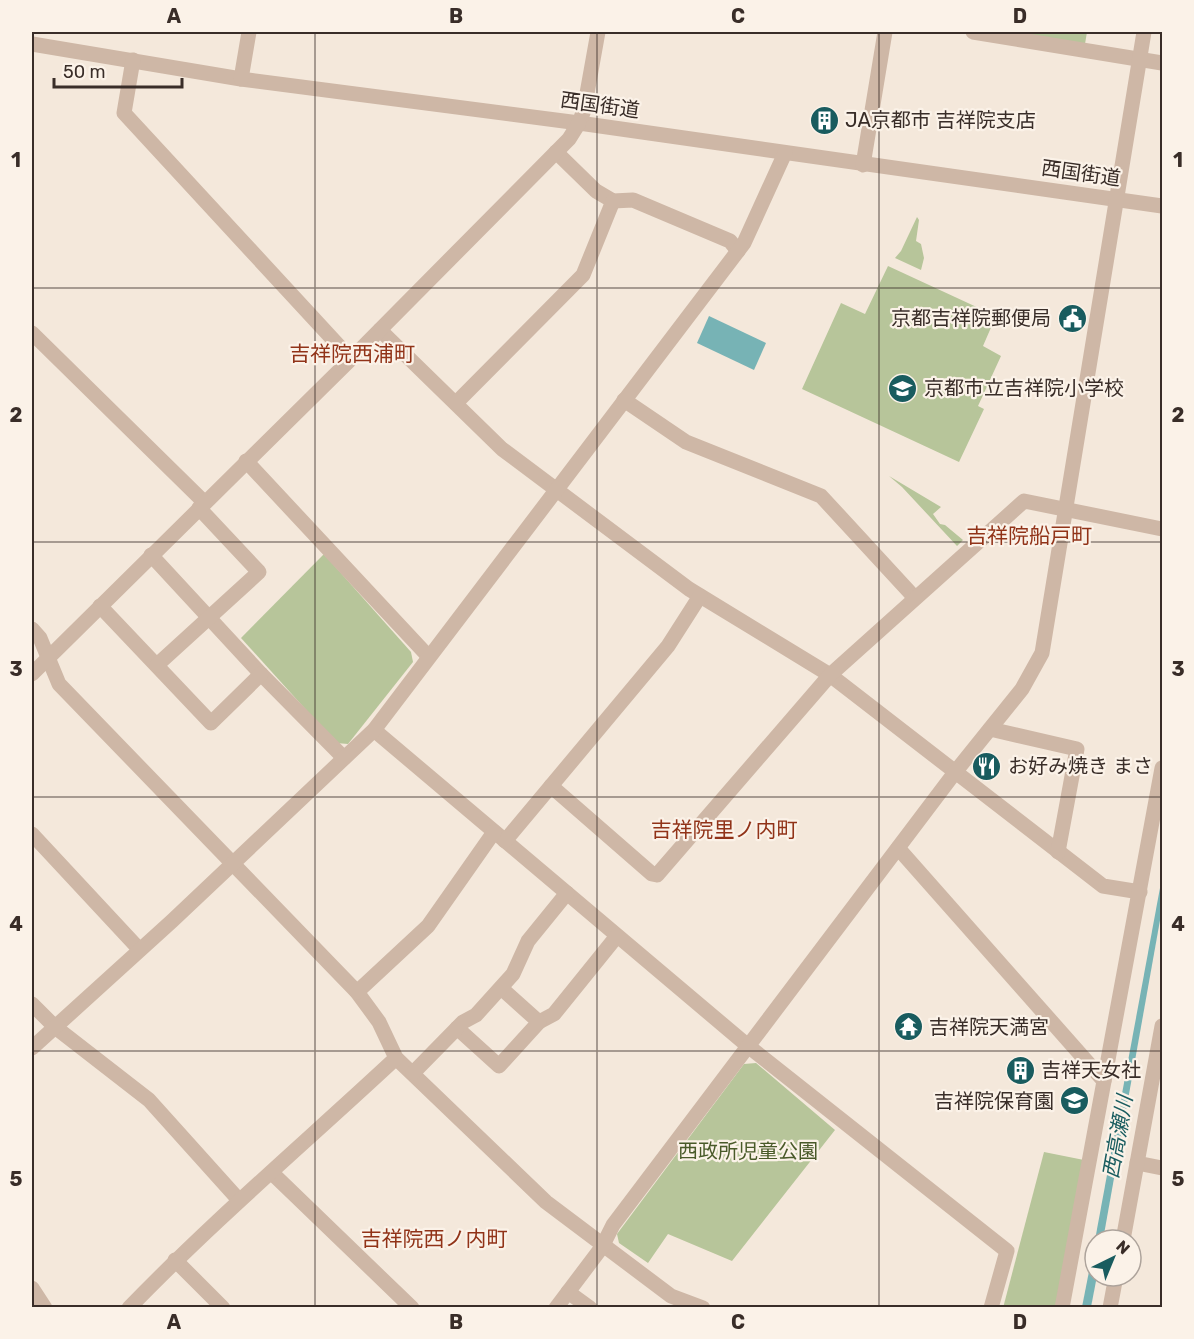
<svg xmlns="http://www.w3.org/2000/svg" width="1194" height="1339" viewBox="0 0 1194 1339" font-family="Rubik,'Noto Sans JP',sans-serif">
	<rect width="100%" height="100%" fill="#f4e8db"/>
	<g fill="#b7c59a">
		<polygon points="1011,32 1087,32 1085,44"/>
		<polygon points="917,217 919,220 916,241 921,244 924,258 921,270 895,258 901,251"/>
		<polygon points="888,266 996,316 983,346 1001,356 978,406 984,409 959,462 802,389 841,303 865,314"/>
		<polygon points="889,476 941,507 933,514 940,524 945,525 963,540 957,546 902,487"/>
		<polygon points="324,554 411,652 413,662 348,744 336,743 241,638"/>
		<polygon points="756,1063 835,1130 732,1261 668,1234 648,1263 619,1243 617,1234 744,1064"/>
		<polygon points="1044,1152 1084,1160 1056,1307 1003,1308"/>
	</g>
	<g fill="#77b3b5">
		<polygon points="709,316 766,343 754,370 697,343"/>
		<polygon points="1162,877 1162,909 1103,1240 1095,1240"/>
		<polygon points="1095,1241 1097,1276 1091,1307 1082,1307"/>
	</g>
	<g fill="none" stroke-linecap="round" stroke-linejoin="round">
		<g stroke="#ceb7a6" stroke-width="15">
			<polyline points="973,32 1162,63"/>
			<polyline points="32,44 241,79 579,123 1162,206"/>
			<polyline points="133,60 124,113 351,359"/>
			<polyline points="241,79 249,32"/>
			<polyline points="579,123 584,110 598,32"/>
			<polyline points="556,152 596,191 613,201 633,200 730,241 738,251"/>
			<polyline points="863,165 885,32"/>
			<polyline points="380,330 502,449 689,589 830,675 1103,886 1140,892"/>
			<polyline points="32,333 204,502"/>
			<polyline points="624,400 686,442 821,496 915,598"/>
			<polyline points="456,403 583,275 613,201"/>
			<polyline points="246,461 428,656"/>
			<polyline points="151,555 261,674 344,758"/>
			<polyline points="100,606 211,723 261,674"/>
			<polyline points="32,629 40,638 59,684 357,992 379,1022 396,1058 546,1202 671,1296 703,1308"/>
			<polyline points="157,665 259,572 199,508"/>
			<polyline points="990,729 1077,749 1058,852"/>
			<polyline points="374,730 748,1046 1007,1251 991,1308"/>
			<polyline points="551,786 652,874 657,875 830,675 1024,501 1162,529"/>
			<polyline points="32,834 139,949"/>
			<polyline points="505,841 668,646 700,596"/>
			<polyline points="898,848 1104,1081"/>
			<polyline points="357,992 428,926 494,832"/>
			<polyline points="32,1004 55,1027 149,1100 238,1199"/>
			<polyline points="539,1022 554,1014 617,936"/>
			<polyline points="457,1028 499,1066 539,1022 501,988"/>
			<polyline points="32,1048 172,921 374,730 744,243 785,153"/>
			<polyline points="413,1073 463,1022 476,1015 513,974 528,941 567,893"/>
			<polyline points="1137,1163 1162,1168"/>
			<polyline points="272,1173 412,1308"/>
			<polyline points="1123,1240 1162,1026"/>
			<polyline points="175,1260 223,1308"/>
			<polyline points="32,1288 45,1308"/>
			<polyline points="568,1292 590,1308"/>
			<path d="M129,1308C214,1220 307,1141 396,1058"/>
			<polyline points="556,1308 602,1247 613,1225 956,771 1022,689 1042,653 1144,32"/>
			<polyline points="1062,1308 1162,768"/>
			<polyline points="1110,1308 1116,1276"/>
		</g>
		<polyline stroke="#ceb7a6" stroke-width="15" points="32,674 351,359 569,139 579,123"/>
	</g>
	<path fill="none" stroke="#392d28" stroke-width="1.5" stroke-opacity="0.55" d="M315,32V1308M597,32V1308M879,32V1308M32,288H1162M32,542H1162M32,797H1162M32,1051H1162"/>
	<defs>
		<symbol id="building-disc" viewBox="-11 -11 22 22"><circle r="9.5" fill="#195c5f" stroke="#fbf2e8"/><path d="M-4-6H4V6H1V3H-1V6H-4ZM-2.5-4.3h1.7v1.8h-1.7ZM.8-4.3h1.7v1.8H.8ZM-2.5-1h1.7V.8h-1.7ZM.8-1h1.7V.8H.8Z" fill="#fff"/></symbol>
		<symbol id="civic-disc" viewBox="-11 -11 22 22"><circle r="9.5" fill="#195c5f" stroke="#fbf2e8"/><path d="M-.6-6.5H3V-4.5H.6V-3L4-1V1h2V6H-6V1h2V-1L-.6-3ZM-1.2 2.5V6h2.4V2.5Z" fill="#fff"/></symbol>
		<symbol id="school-disc" viewBox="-11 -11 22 22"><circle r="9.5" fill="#195c5f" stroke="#fbf2e8"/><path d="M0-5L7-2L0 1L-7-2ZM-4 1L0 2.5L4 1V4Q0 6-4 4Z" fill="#fff"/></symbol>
		<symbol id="restaurant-disc" viewBox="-11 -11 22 22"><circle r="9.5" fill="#195c5f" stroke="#fbf2e8"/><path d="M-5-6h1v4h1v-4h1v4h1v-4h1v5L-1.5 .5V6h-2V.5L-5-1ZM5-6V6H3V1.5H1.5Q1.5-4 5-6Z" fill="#fff"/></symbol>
		<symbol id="temple-disc" viewBox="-11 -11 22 22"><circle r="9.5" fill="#195c5f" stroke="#fbf2e8"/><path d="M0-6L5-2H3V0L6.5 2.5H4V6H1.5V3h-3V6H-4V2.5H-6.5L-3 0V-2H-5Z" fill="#fff"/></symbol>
	</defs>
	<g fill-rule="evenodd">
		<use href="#building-disc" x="808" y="104" width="33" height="33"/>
		<use href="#civic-disc" x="1056" y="302" width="33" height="33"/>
		<use href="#school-disc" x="886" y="372" width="33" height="33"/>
		<use href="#restaurant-disc" x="970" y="750" width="33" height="33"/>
		<use href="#temple-disc" x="892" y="1010" width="33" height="33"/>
		<use href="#building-disc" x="1004" y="1054" width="33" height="33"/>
		<use href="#school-disc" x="1058" y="1084" width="33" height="33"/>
	</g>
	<g text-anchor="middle" stroke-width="4.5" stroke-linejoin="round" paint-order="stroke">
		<g font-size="20" fill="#392d28" stroke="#fbf2e8">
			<text transform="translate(600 105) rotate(8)" y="7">西国街道</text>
			<text transform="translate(1081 173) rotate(8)" y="7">西国街道</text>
		</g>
		<g font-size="20" fill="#392d28" stroke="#fbf2e8" text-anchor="start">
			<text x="845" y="127">JA京都市 吉祥院支店</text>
			<text x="1051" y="325" text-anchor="end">京都吉祥院郵便局</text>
			<text x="924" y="395">京都市立吉祥院小学校</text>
			<text x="1008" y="773">お好み焼き まさ</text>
			<text x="929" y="1034">吉祥院天満宮</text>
			<text x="1041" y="1077">吉祥天女社</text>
			<text x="1054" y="1108" text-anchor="end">吉祥院保育園</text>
		</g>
		<g font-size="20" fill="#495a29" stroke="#fbf2e8">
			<text x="748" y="1158">西政所児童公園</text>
		</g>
		<g font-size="21" fill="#913318" stroke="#fbf2e8">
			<text x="352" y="361">吉祥院西浦町</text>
			<text x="1029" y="543">吉祥院船戸町</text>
			<text x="724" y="837">吉祥院里ノ内町</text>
			<text x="434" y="1246">吉祥院西ノ内町</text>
		</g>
		<g font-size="21" font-style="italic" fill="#195c5f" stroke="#fbf2e8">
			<text transform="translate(1118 1137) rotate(-80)" y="7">西高瀬川</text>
		</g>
	</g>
	<rect width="1194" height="1339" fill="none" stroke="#fbf2e8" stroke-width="66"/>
	<g transform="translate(1113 1258) rotate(43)"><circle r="28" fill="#fbf2e8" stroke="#ada39b" stroke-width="1.5"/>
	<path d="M0-4.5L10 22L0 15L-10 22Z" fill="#195c5f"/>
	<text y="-9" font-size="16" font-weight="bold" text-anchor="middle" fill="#392d28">N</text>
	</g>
	<path d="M54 78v9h128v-9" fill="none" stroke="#392d28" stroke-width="3"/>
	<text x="63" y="78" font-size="18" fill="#392d28" stroke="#fbf2e8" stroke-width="4.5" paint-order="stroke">50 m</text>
	<rect x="33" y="33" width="1128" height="1273" fill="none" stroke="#392d28" stroke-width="2"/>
	<g font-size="20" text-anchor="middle" font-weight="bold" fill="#392d28">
		<text x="174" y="23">A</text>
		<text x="456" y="23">B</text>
		<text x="738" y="23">C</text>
		<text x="1020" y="23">D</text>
		<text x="16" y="167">1</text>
		<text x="1178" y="167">1</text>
		<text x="16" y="422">2</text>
		<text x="1178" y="422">2</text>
		<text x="16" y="676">3</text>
		<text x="1178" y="676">3</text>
		<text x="16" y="931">4</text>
		<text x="1178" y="931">4</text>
		<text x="16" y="1186">5</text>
		<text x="1178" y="1186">5</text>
		<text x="174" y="1329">A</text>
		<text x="456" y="1329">B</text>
		<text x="738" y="1329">C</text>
		<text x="1020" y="1329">D</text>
	</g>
</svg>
